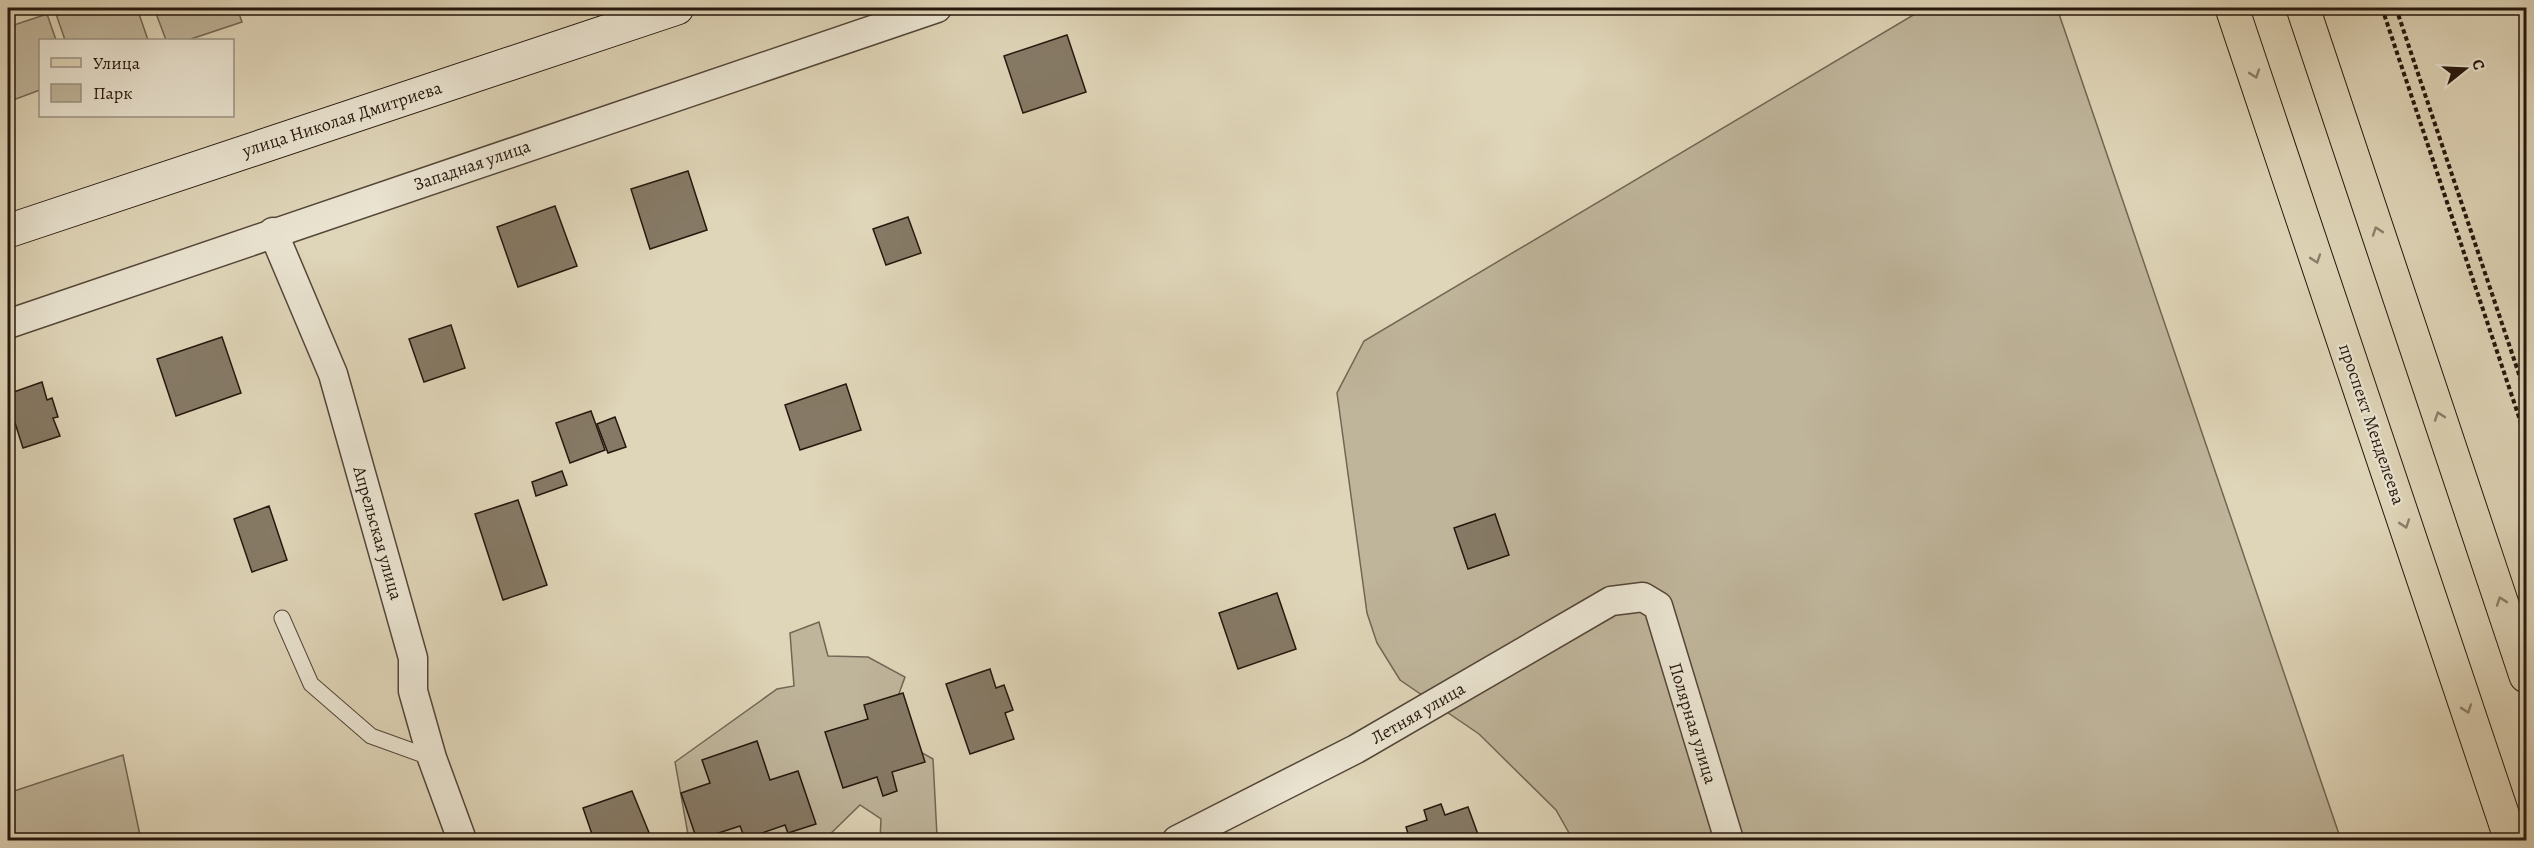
<svg xmlns="http://www.w3.org/2000/svg" width="2534" height="848" viewBox="0 0 2534 848" font-family="Alegreya,serif">
	<rect width="100%" height="100%" fill="#dfd5b8"/>
	<filter id="stains"><feTurbulence type="fractalNoise" baseFrequency=".00333" numOctaves="4"/><feColorMatrix values="0 0 0 0 .2 0 0 0 0 .09 0 0 0 0 .02 0 0 0 .5 -.17"/></filter>
	<radialGradient id="worn" r=".72"><stop offset=".6" stop-color="#630" stop-opacity="0"/><stop offset="1" stop-color="#630" stop-opacity=".3"/></radialGradient>
	<g fill="#bfb59b" stroke="#726654" stroke-width="1.5">
		<polygon points="65,8 137,8 148,40 65,40 55,11"/>
		<polygon points="154,8 237,8 242,22 188,40 166,40"/>
		<polygon points="1925,8 2057,8 2341,840 1573,840 1556,810 1479,734 1400,680 1377,643 1367,613 1337,393 1364,341"/>
		<polygon points="47,14 56,40 40,40 40,90 8,102 8,27"/>
		<polygon points="819,622 828,656 868,657 905,677 885,732 933,759 937,836 931,840 880,840 881,819 860,805 824,840 689,840 675,762 777,689 794,686 790,633"/>
		<polygon points="123,755 141,840 8,840 8,793"/>
	</g>
	<g fill="#867a66" stroke="#25170d" stroke-width="1.5">
		<polygon points="1067,35 1086,92 1023,113 1004,56"/>
		<polygon points="688,171 707,230 650,249 631,189"/>
		<polygon points="555,206 577,266 518,287 497,227"/>
		<polygon points="908,217 921,253 886,265 873,229"/>
		<polygon points="451,325 465,368 424,382 409,339"/>
		<polygon points="222,337 241,393 176,416 157,359"/>
		<polygon points="42,382 47,400 52,398 58,417 53,418 60,436 23,448 8,401 8,394"/>
		<polygon points="846,384 861,430 800,450 785,405"/>
		<polygon points="591,411 605,450 570,463 556,423"/>
		<polygon points="615,417 626,447 608,453 597,424"/>
		<polygon points="562,471 567,485 536,496 532,482"/>
		<polygon points="518,500 547,585 503,600 475,514"/>
		<polygon points="269,506 287,560 252,572 234,519"/>
		<polygon points="1495,514 1509,555 1468,569 1454,528"/>
		<polygon points="1277,593 1296,649 1238,669 1219,613"/>
		<polygon points="990,669 996,688 1004,685 1013,710 1005,713 1014,739 970,754 946,684"/>
		<polygon points="903,693 925,762 892,772 897,791 883,796 877,777 843,788 825,732 868,719 864,705"/>
		<polygon points="757,741 770,780 798,771 816,824 788,833 785,825 745,839 740,826 697,840 681,793 710,783 702,760"/>
		<polygon points="632,791 652,840 594,840 583,808"/>
		<polygon points="1441,804 1445,815 1468,807 1480,840 1410,840 1406,827 1427,820 1424,810"/>
	</g>
	<g fill="none" stroke-linecap="round" stroke-linejoin="round">
		<defs>
			<polyline id="service" points="282,618 311,684 371,736 432,758"/>
			<g id="minor">
				<polyline points="273,232 333,374 413,658 413,691 432,758 462,840"/>
				<polyline points="8,324 937,8"/>
				<polyline points="1177,840 1356,749 1611,601 1643,597 1658,606 1729,840"/>
			</g>
			<polyline id="secondary" points="8,231 677,8"/>
			<g id="primary">
				<polyline points="2232,8 2511,840"/>
				<polyline points="2303,8 2526,676"/>
			</g>
		</defs>
		<use href="#service" stroke="#544638" stroke-width="17"/>
		<use href="#minor" stroke="#544638" stroke-width="31"/>
		<use href="#secondary" stroke="#25170d" stroke-width="35"/>
		<use href="#primary" stroke="#25170d" stroke-width="35"/>
		<g stroke="#25170d" stroke-width="4" stroke-dasharray="4.5 3" stroke-linecap="butt">
			<polyline points="2382,8 2526,438"/>
			<polyline points="2396,8 2526,395"/>
		</g>
		<use href="#service" stroke="#eae4d1" stroke-width="15"/>
		<use href="#minor" stroke="#eae4d1" stroke-width="28"/>
		<use href="#secondary" stroke="#eae4d1" stroke-width="33"/>
		<use href="#primary" stroke="#dfd5b8" stroke-width="33"/>
	</g>
	<defs><path id="oneway-chevron" d="M-2-3.5L2.5 0L-2 3.5" fill="none" stroke-width="1.6" stroke-linecap="round" stroke-linejoin="round" transform="scale(1.5)"/></defs>
	<g stroke="#8b806b">
		<use href="#oneway-chevron" transform="translate(2255 74) rotate(71)"/>
		<use href="#oneway-chevron" transform="translate(2377 231) rotate(-109)"/>
		<use href="#oneway-chevron" transform="translate(2316 259) rotate(71)"/>
		<use href="#oneway-chevron" transform="translate(2439 416) rotate(-109)"/>
		<use href="#oneway-chevron" transform="translate(2405 524) rotate(71)"/>
		<use href="#oneway-chevron" transform="translate(2501 601) rotate(-109)"/>
		<use href="#oneway-chevron" transform="translate(2467 709) rotate(71)"/>
	</g>
	<g text-anchor="middle" stroke-width="4.5" stroke-linejoin="round" paint-order="stroke">
		<g font-size="18" fill="#25170d" stroke="#eae4d1">
			<text transform="translate(342 119) rotate(-18)" y="6">улица Николая Дмитриева</text>
			<text transform="translate(472 165) rotate(-19)" y="6">Западная улица</text>
			<text transform="translate(2372 424) rotate(71)" y="6">проспект Менделеева</text>
			<text transform="translate(378 533) rotate(74)" y="6">Апрельская улица</text>
			<text transform="translate(1418 713) rotate(-30)" y="6">Летняя улица</text>
			<text transform="translate(1693 723) rotate(73)" y="6">Полярная улица</text>
		</g>
	</g>
	<rect width="2534" height="848" fill="none" stroke="#dfd5b8" stroke-width="30"/>
	<rect x="9" y="9" width="2516" height="830" fill="none" stroke="#25170d" stroke-width="3"/>
	<rect x="15" y="15" width="2504" height="818" fill="none" stroke="#25170d" stroke-width="1.5"/>
	<rect x="39" y="39" width="195" height="78" fill="#eae4d1" stroke="#9b9283" stroke-width="1.5"/>
	<rect x="51" y="58" width="30" height="9" fill="#dfd5b8" stroke="#9b9283" stroke-width="1.5"/>
	<text x="93" y="69" font-size="18" fill="#25170d">Улица</text>
	<rect x="51" y="84" width="30" height="18" fill="#bfb59b" stroke="#9b9283" stroke-width="1.5"/>
	<text x="93" y="99" font-size="18" fill="#25170d">Парк</text>
	<g transform="translate(2465 69) rotate(72)" stroke="#eae4d1" stroke-width="4.5" paint-order="stroke">
	<path d="M0-4.5L10 22L0 15L-10 22Z" fill="#25170d"/>
	<text y="-9" font-size="16" font-weight="bold" text-anchor="middle" fill="#25170d">С</text>
	</g>
	<rect width="100%" height="100%" filter="url(#stains)"/>
	<rect width="100%" height="100%" fill="url(#worn)"/>
</svg>
